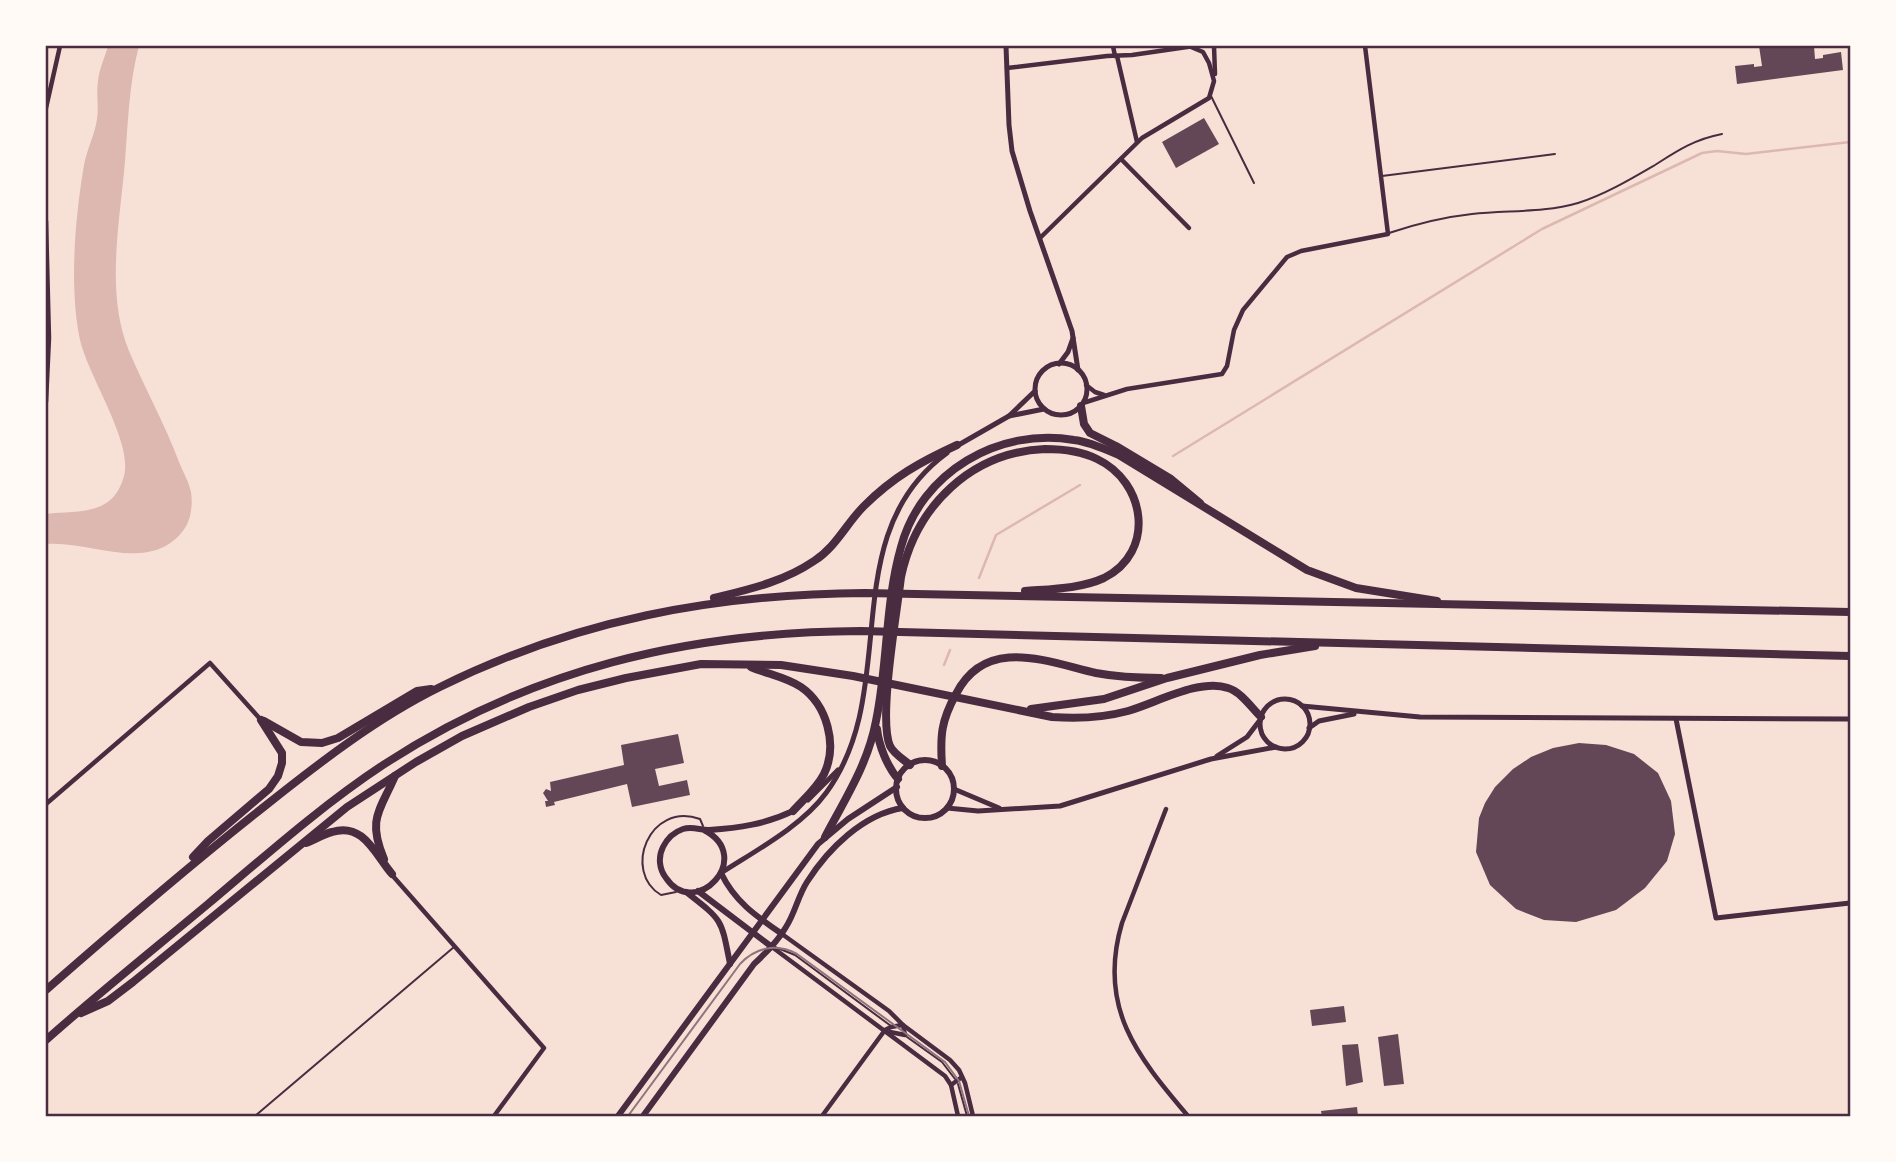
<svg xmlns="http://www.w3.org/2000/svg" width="1896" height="1162" viewBox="0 0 1896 1162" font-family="'Fira Sans Condensed',sans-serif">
	<rect width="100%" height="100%" fill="#f7e1d7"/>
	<path fill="#dcb8b0" d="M108,46H139C129,83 128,123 125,161C120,222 105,293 129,351C145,389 165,424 179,462C183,472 189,482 191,492C193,505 191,522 182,532C148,574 89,540 46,544V514C78,510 113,517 124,476C133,442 89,378 80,340C69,288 75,218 84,165C87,149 95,134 97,119C99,106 96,94 98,81C99,69 105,57 108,46Z"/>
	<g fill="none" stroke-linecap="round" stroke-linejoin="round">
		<g stroke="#dcb8b0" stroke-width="2.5">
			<polyline points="1173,456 1542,229 1702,153 1717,151 1746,154 1850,142"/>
			<polyline points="979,578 996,535 1080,485"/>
			<polyline points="944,665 950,650"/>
		</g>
	</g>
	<g fill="#644757">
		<polygon points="1759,46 1814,46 1815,59 1823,58 1823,55 1841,52 1843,70 1737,84 1735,66 1754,64 1754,67 1762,66"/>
		<polygon points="1204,118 1219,144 1176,168 1162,142"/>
		<polygon points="678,734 684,763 655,769 659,786 687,780 690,795 632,807 627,784 554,802 555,805 546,807 545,801 548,801 543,793 546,789 551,791 550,782 624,765 621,745"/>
		<polygon points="1579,743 1606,745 1634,754 1658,773 1671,801 1675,834 1667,861 1645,888 1616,910 1576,922 1544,920 1516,909 1490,885 1476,852 1479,818 1485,803 1495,787 1513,769 1531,757 1553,748"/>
		<polygon points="1344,1006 1346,1022 1312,1026 1310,1010"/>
		<polygon points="1398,1034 1404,1084 1384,1086 1378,1037"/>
		<polygon points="1358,1044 1363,1082 1346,1086 1342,1045"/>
		<polygon points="1357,1107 1358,1116 1322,1116 1321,1111"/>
	</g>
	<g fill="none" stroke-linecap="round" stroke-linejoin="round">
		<g stroke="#4a2c40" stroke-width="2">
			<polyline points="1366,47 1379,46"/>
			<polyline points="1211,96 1254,183"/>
			<polyline points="1382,176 1555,154"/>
			<path d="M1389,233C1416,224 1444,217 1472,214C1507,210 1544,213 1578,203C1604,195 1631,179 1655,165C1677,151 1695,139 1722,134"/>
			<path d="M676,892L661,895C622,872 649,801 700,819L703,826"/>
			<polyline points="775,947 795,955 891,1026"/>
			<polyline points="907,1037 942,1062 955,1079"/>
			<polyline points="958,1084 967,1116"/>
			<polyline points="255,1116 454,947"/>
		</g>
		<g stroke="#4a2c40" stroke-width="4.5">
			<polyline points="1113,46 1115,56"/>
			<polyline points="1214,46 1215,74"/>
			<polyline points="1117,56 1137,142"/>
			<polyline points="1007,68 1107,56 1132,55 1194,46"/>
			<polyline points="46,108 60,46"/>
			<polyline points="1121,159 1189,228"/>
			<polyline points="46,221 49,338 46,402"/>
			<polyline points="1040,238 1142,138 1209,98 1214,81 1209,63 1203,52 1191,47"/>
			<polyline points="1086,385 1095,392 1104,395"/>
			<polyline points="1083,403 1127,389 1222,374 1227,366 1234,330 1243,310 1287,257 1301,251 1388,234 1365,46"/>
			<polyline points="46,804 210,663 261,720"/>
			<path d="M1166,809L1122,923C1097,1007 1137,1056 1188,1116"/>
			<polyline points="392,875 544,1048 494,1116"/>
			<polyline points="782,934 889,1011 903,1025 950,1060 959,1070 965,1083 973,1116"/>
			<polyline points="772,947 945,1076 951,1085 958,1116"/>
			<polyline points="890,1032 905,1035 903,1025"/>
			<polyline points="951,1085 962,1077"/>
			<polyline points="822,1116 885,1030 891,1027 902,1025"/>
		</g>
		<g stroke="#4a2c40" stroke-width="5">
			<polyline points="1006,46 1009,125 1012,151 1030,211 1072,331 1078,370"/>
			<circle cx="1061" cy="389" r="26"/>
			<polyline points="1059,364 1068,352 1073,338"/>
			<polyline points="1009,416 1044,409"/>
			<polyline points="955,447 1009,416 1035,391"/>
			<circle cx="1285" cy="724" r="25"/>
			<polyline points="1302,706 1420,717 1850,719"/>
			<polyline points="1676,719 1716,918 1850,903"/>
			<polyline points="1309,728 1319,721 1354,714"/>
			<polyline points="1217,756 1247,737 1260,720"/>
			<polyline points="954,789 999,808"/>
			<polyline points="808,800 838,770"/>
			<polyline points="947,808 978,811 1060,806 1211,759 1276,747"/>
			<path d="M721,873C755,851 802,826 826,793C903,689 833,536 947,453"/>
		</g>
		<g stroke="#4a2c40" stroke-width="6">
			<circle cx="925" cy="789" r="29"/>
			<path d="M704,830C756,857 695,921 666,878C659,869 658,857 663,847C667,839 674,832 683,829C692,826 700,830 709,830C739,828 766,824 793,811"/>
			<path d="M721,873C735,902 756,916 782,934"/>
			<polyline points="698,891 772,947"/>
			<path d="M686,892C723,921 721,918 730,964"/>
			<polyline points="618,1116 818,844 848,819 897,787"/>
			<path d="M643,1116L754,964C766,953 778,941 786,927C795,913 798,896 807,882C828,849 863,814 903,808"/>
		</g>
		<g stroke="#4a2c40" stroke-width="8">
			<polyline points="1081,406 1084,424 1090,433 1116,446 1171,479 1200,503"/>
			<path d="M714,598C750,589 783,582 814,561C836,547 846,524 864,506C893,477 920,462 957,445"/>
			<path d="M751,667C767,674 786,677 801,687C827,705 838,745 824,774C817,788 804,799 793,811"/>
			<polyline points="1031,709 1104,699 1167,678 1260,655 1315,646"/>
			<polyline points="264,721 301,742 322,743 338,738 417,691 431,689"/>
			<path d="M877,729C879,746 887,766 898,779"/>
			<path d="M910,765C903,759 894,754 890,746C878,719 897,612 901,577C916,506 971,452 1045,449C1063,449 1081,451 1097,459C1146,482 1156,552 1104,578C1080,589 1050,589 1025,591"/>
			<path d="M942,766C940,736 941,721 956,694C986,635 1048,662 1096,673C1117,677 1139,678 1161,678"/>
			<path d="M825,837C845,799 868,764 876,721C888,664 885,603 901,547C921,472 999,427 1074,440C1090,442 1105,449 1119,455L1307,570L1356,588L1437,601"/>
			<path d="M306,843C315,840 323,834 332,832C363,822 375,854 392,874"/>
			<polyline points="193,857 208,841 269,789 278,776 282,763 282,753 261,720"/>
			<path d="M384,859C367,819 380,811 395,776"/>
			<path d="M46,990C118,927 190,865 265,806C319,763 377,718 440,687C575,620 715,594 865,593L1850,612"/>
			<path d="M81,1013L108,1001L133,982L347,807L416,762L462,736L529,707L578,690L626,678L701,664L781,665L853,676L1052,717C1079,719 1102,718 1128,711C1156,703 1200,678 1228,688C1241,692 1251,707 1261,717"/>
			<path d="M46,1040C99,993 154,949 208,904C265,856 321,806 383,765C530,669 687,632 861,631L1850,656"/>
		</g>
		<path stroke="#8f747c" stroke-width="2" d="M628,1116L740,964C756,947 777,943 797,954L945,1062L959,1081L969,1116"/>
	</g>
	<rect width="1896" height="1162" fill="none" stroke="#fffaf5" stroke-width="94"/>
	<rect x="47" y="47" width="1802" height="1068" fill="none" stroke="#4a2c40" stroke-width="2.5"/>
</svg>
